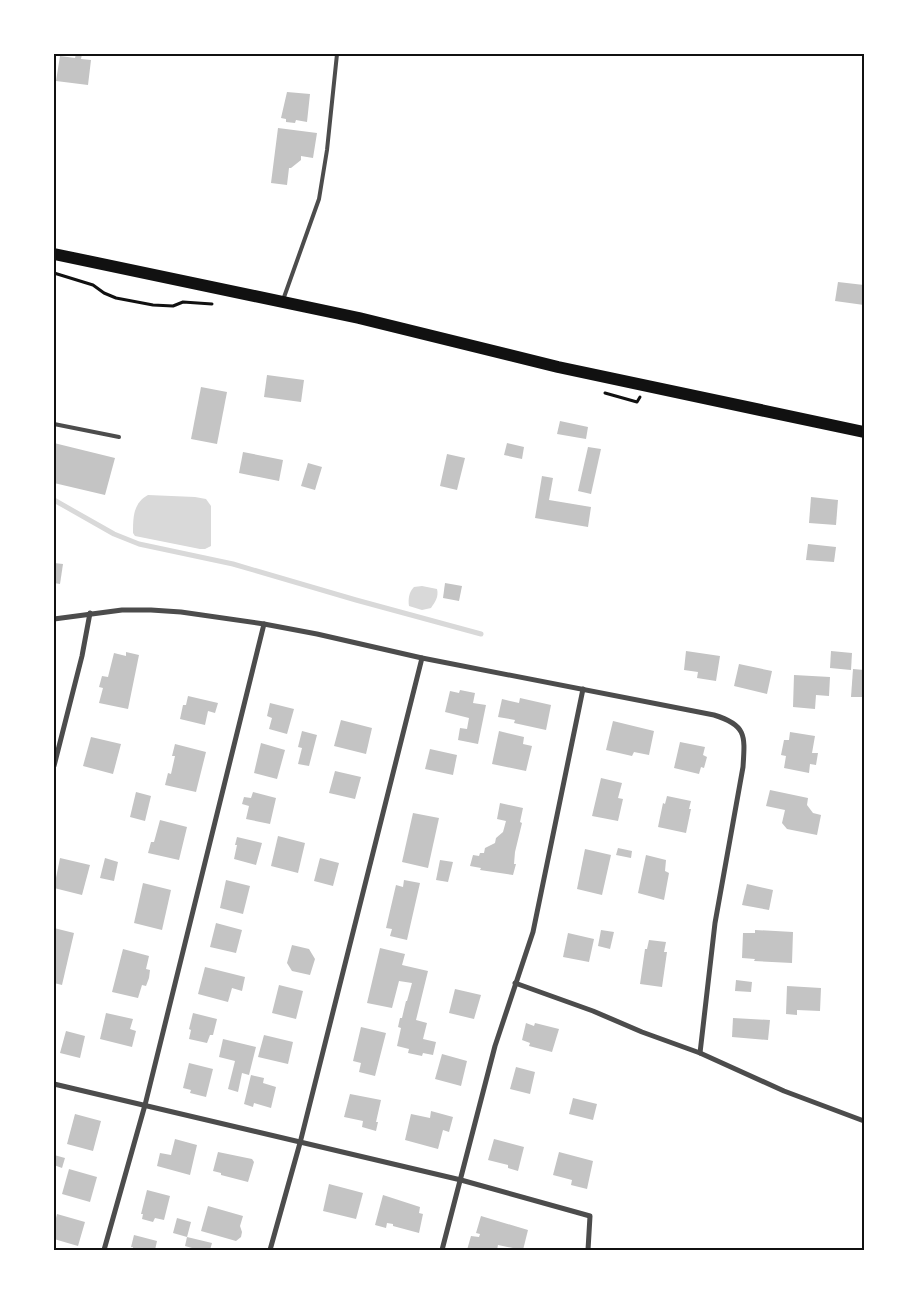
<svg xmlns="http://www.w3.org/2000/svg" width="918" height="1304" viewBox="0 0 918 1304" font-family="'Roboto Condensed',sans-serif">
	<rect width="100%" height="100%" fill="#fff"/>
	<g fill="#d9d9d9">
		<path d="M148,495L195,497L206,499L211,506V546L205,549H200L135,536L133,533C133,518 133,503 148,495Z"/>
		<path d="M422,586L437,589C439,597 435,602 431,608L422,610L409,606C408,599 409,592 414,587Z"/>
	</g>
	<g fill="none" stroke-linecap="round" stroke-linejoin="round">
		<polyline stroke="#d9d9d9" stroke-width="5" points="54,500 114,534 139,544 233,564 356,600 481,634"/>
	</g>
	<g fill="#c4c4c4">
		<polygon points="76,54 82,54 81,59 91,60 88,85 56,81 60,56 75,58"/>
		<polygon points="287,92 310,94 307,122 296,120 295,123 286,122 286,119 281,118"/>
		<polygon points="278,128 317,133 313,158 301,156 301,160 291,168 289,168 287,185 271,183"/>
		<polygon points="838,282 864,285 864,305 835,301"/>
		<polygon points="267,375 304,380 301,402 264,397"/>
		<polygon points="201,387 227,392 217,444 191,439"/>
		<polygon points="560,421 588,427 586,439 557,434"/>
		<polygon points="54,443 115,458 105,495 54,483"/>
		<polygon points="507,443 524,447 522,459 504,455"/>
		<polygon points="588,447 601,449 591,494 578,491"/>
		<polygon points="243,452 283,460 279,481 239,473"/>
		<polygon points="447,454 465,458 457,490 440,486"/>
		<polygon points="308,463 322,467 315,490 301,486"/>
		<polygon points="542,476 553,478 549,500 591,507 588,527 535,518"/>
		<polygon points="811,497 838,500 836,525 809,523"/>
		<polygon points="808,544 836,547 834,562 806,560"/>
		<polygon points="54,563 63,564 60,584 54,583"/>
		<polygon points="445,583 462,586 459,601 443,598"/>
		<polygon points="686,651 720,656 716,681 697,678 698,672 684,670"/>
		<polygon points="831,651 852,653 851,670 830,668"/>
		<polygon points="126,652 139,655 128,709 99,703 103,688 99,687 102,676 108,677 114,653 126,656"/>
		<polygon points="739,664 772,671 767,694 734,686"/>
		<polygon points="853,669 864,670 863,697 851,697"/>
		<polygon points="794,675 830,677 829,696 816,695 815,709 793,707"/>
		<polygon points="460,690 475,693 473,703 486,705 478,744 458,740 460,728 467,729 469,718 445,712 450,691 459,693"/>
		<polygon points="188,696 218,703 215,713 208,711 205,725 180,719 183,705 186,705"/>
		<polygon points="520,698 551,705 546,730 514,723 515,720 498,717 502,699 519,703"/>
		<polygon points="270,703 294,709 287,734 269,729 272,718 267,716"/>
		<polygon points="341,720 372,728 366,754 334,746"/>
		<polygon points="613,721 654,731 649,755 634,752 632,756 606,750"/>
		<polygon points="302,731 317,735 309,766 298,764 302,748 298,747"/>
		<polygon points="499,731 524,737 523,744 532,746 526,771 492,764"/>
		<polygon points="790,732 815,736 812,753 818,753 816,765 810,764 809,773 784,768 786,756 781,755 784,740 789,740"/>
		<polygon points="91,737 121,744 113,774 83,766"/>
		<polygon points="680,742 705,747 703,755 707,757 704,768 701,767 699,774 674,768"/>
		<polygon points="261,743 285,750 277,779 254,773"/>
		<polygon points="175,744 206,752 196,792 165,785 168,773 171,774 175,756 172,756"/>
		<polygon points="430,749 457,755 453,775 425,769"/>
		<polygon points="335,771 361,777 355,799 329,793"/>
		<polygon points="601,778 622,783 618,798 623,799 618,821 592,816"/>
		<polygon points="770,790 808,798 807,805 813,813 821,815 817,835 787,829 782,823 785,810 766,806"/>
		<polygon points="136,792 151,796 145,821 130,817"/>
		<polygon points="253,792 276,798 270,824 246,819 249,806 242,804 244,797 251,798"/>
		<polygon points="667,796 691,801 689,809 691,809 686,833 658,827 663,803 665,804"/>
		<polygon points="500,803 523,808 520,822 522,823 515,852 514,864 516,864 513,875 480,870 481,868 470,866 473,855 479,856 480,853 484,853 485,848 495,843 496,838 503,832 506,821 497,819"/>
		<polygon points="413,813 439,818 428,868 402,862"/>
		<polygon points="160,820 187,827 179,860 148,853 151,842 154,842"/>
		<polygon points="278,836 305,843 298,873 271,866"/>
		<polygon points="237,837 262,843 256,865 234,859 237,845 235,845"/>
		<polygon points="618,848 632,851 631,858 616,855"/>
		<polygon points="585,849 611,855 602,895 577,889"/>
		<polygon points="646,855 666,860 665,871 669,873 664,900 638,893"/>
		<polygon points="60,858 90,865 82,895 54,888"/>
		<polygon points="105,858 118,862 114,881 100,878"/>
		<polygon points="320,858 339,863 333,886 314,881"/>
		<polygon points="440,860 453,862 448,882 436,880"/>
		<polygon points="226,880 250,886 243,914 220,908"/>
		<polygon points="404,880 420,883 407,940 390,936 392,929 386,928 396,885 403,887"/>
		<polygon points="143,883 171,890 162,930 134,923"/>
		<polygon points="747,884 773,890 769,910 742,905"/>
		<polygon points="216,923 242,930 236,953 210,947"/>
		<polygon points="54,928 74,933 62,985 54,983"/>
		<polygon points="601,930 614,932 610,949 598,946"/>
		<polygon points="755,930 793,932 792,963 754,961 755,959 742,958 743,933 755,933"/>
		<polygon points="568,933 594,939 589,962 563,957"/>
		<polygon points="649,940 666,942 664,952 667,952 662,987 640,984 645,949 647,949"/>
		<polygon points="292,945 309,949 315,959 310,975 292,971 287,963"/>
		<polygon points="380,948 405,954 402,965 428,971 416,1020 427,1023 423,1039 436,1042 433,1055 423,1053 422,1056 408,1053 409,1049 397,1046 401,1028 398,1027 400,1018 402,1018 406,1001 407,1001 412,983 399,981 392,1008 367,1003"/>
		<polygon points="123,949 149,956 146,969 150,970 149,978 146,986 142,985 138,998 112,992"/>
		<polygon points="205,967 245,977 242,991 232,988 228,1002 198,994"/>
		<polygon points="736,980 752,982 751,992 735,991"/>
		<polygon points="279,985 303,991 296,1019 272,1013"/>
		<polygon points="787,986 821,988 820,1011 797,1010 797,1015 786,1014"/>
		<polygon points="455,989 481,995 474,1019 449,1013"/>
		<polygon points="106,1013 133,1019 130,1029 136,1031 132,1047 100,1039"/>
		<polygon points="193,1013 217,1019 213,1035 210,1035 207,1043 189,1039 191,1030 189,1029"/>
		<polygon points="733,1018 770,1020 768,1040 732,1037"/>
		<polygon points="526,1023 534,1026 535,1023 559,1029 552,1052 529,1046 530,1043 522,1040"/>
		<polygon points="361,1027 386,1033 375,1076 359,1072 361,1063 353,1061"/>
		<polygon points="66,1031 85,1036 80,1058 60,1053"/>
		<polygon points="264,1035 293,1042 288,1064 258,1057"/>
		<polygon points="223,1039 256,1047 249,1075 242,1073 238,1092 228,1089 235,1061 219,1057"/>
		<polygon points="442,1054 467,1061 461,1086 435,1079"/>
		<polygon points="189,1063 213,1069 206,1097 190,1093 191,1090 183,1088"/>
		<polygon points="516,1067 535,1072 530,1094 510,1089"/>
		<polygon points="251,1075 264,1078 263,1083 276,1087 271,1108 254,1103 253,1107 244,1104"/>
		<polygon points="350,1094 381,1100 376,1122 378,1122 376,1131 362,1127 363,1121 344,1117"/>
		<polygon points="573,1098 597,1104 593,1120 569,1114"/>
		<polygon points="431,1111 453,1117 449,1132 443,1130 438,1149 405,1140 411,1114 430,1118"/>
		<polygon points="75,1114 101,1121 93,1151 67,1144"/>
		<polygon points="175,1139 197,1145 190,1175 157,1166 160,1153 171,1155"/>
		<polygon points="494,1139 524,1147 518,1171 508,1168 508,1165 488,1160"/>
		<polygon points="218,1152 252,1159 254,1162 248,1182 221,1175 221,1173 213,1171"/>
		<polygon points="559,1152 593,1161 587,1189 571,1185 572,1180 553,1175"/>
		<polygon points="54,1155 65,1158 62,1168 54,1165"/>
		<polygon points="69,1169 97,1177 90,1202 62,1194"/>
		<polygon points="329,1184 363,1193 356,1219 323,1211"/>
		<polygon points="147,1190 170,1196 164,1220 155,1218 153,1222 142,1219 143,1214 141,1214"/>
		<polygon points="383,1195 420,1207 419,1213 423,1214 419,1233 393,1226 393,1224 387,1223 386,1228 375,1225"/>
		<polygon points="208,1206 243,1216 240,1226 242,1232 241,1237 236,1241 201,1231"/>
		<polygon points="57,1214 85,1222 78,1246 54,1239 54,1226"/>
		<polygon points="481,1216 528,1230 523,1250 498,1245 497,1250 467,1250 471,1236 479,1237 480,1234 476,1233"/>
		<polygon points="177,1218 191,1222 187,1237 212,1243 210,1250 199,1250 185,1246 187,1237 173,1233"/>
		<polygon points="134,1235 157,1241 155,1250 132,1250 133,1247 131,1247"/>
	</g>
	<g fill="none" stroke-linecap="round" stroke-linejoin="round">
		<g stroke="#111" stroke-width="3">
			<polyline points="54,273 93,285 104,293 116,298 153,305 173,306 183,302 212,304"/>
			<polyline points="605,393 637,402 640,397"/>
		</g>
		<g stroke="#4c4c4c" stroke-width="4">
			<polyline points="283,300 319,199 327,150 337,54"/>
			<polyline points="54,424 119,437"/>
		</g>
		<g stroke="#4c4c4c" stroke-width="5">
			<path d="M54,619L122,610H151L181,612L264,624L317,634L422,658L714,715C747,725 745,736 743,767L715,923L700,1053"/>
			<polyline points="54,766 82,656 90,613"/>
			<polyline points="515,983 593,1011 642,1032 700,1053 784,1091 864,1121"/>
			<polyline points="54,1084 461,1180 590,1216 588,1250"/>
			<polyline points="104,1250 145,1105 264,624"/>
			<polyline points="270,1250 300,1143 422,658"/>
			<polyline points="442,1250 495,1046 533,932 583,689"/>
		</g>
		<polyline stroke="#111" stroke-width="12" points="54,254 359,318 558,367 864,432"/>
	</g>
	<rect width="918" height="1304" fill="none" stroke="#ffffff" stroke-width="110"/>
	<rect x="55" y="55" width="808" height="1194" fill="none" stroke="#111" stroke-width="2"/>
</svg>
